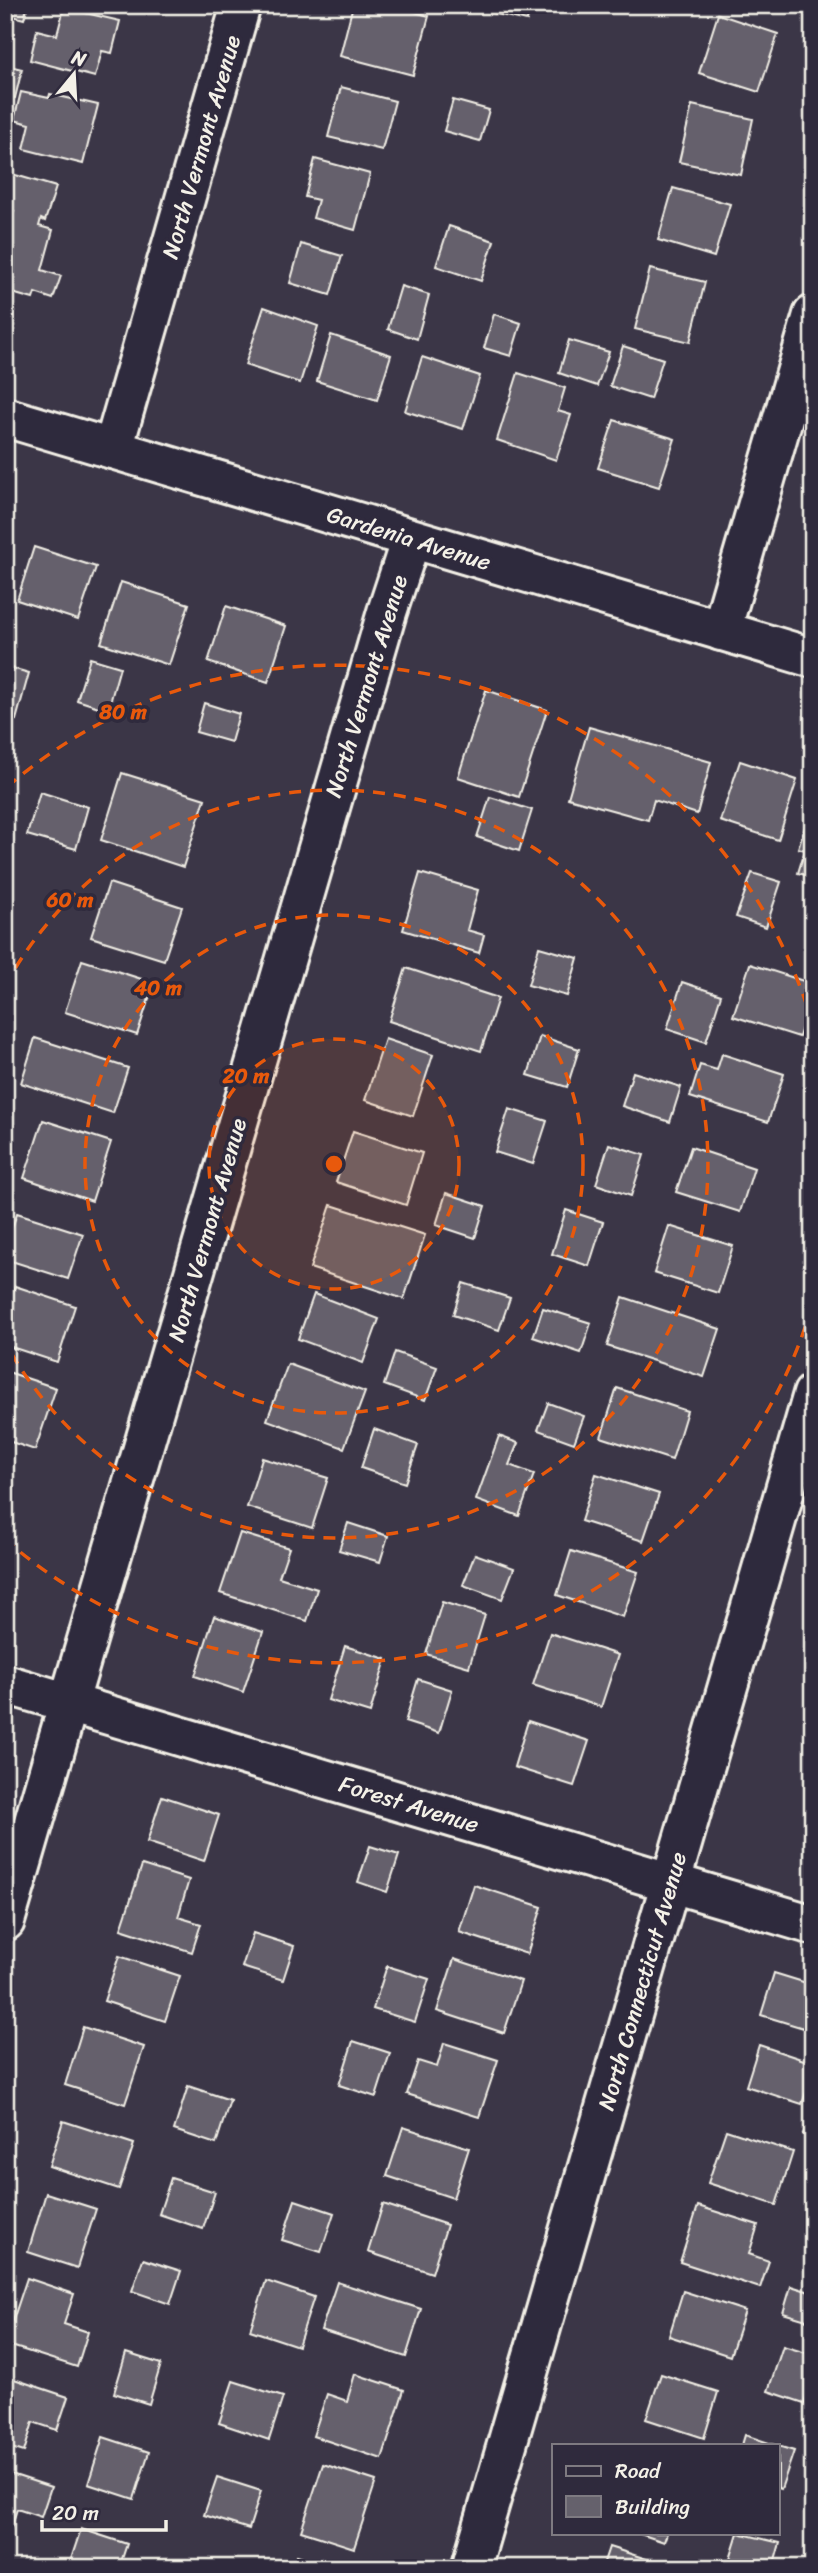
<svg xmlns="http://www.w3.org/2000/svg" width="818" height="2573" viewBox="0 0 818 2573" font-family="Sriracha,sans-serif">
	<rect width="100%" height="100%" fill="#3b3647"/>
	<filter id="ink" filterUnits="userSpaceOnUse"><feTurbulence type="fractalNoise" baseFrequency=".0143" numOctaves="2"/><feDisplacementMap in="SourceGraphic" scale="14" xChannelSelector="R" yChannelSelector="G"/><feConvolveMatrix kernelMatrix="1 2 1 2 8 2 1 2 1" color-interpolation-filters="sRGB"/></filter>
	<g filter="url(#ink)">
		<g fill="#65616c" stroke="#f4f1e8" stroke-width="2">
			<polygon points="5,5 28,5 24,19 5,14"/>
			<polygon points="353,5 390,5 429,16 413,75 340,56"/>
			<polygon points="493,5 531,5 527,21 492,13"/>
			<polygon points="64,8 120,21 112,53 102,51 95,77 30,60 37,30 57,35"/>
			<polygon points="718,14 778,34 759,92 699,73"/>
			<polygon points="5,65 22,69 15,98 5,96"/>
			<polygon points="341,87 395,101 382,150 328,137"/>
			<polygon points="21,92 49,98 50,94 98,105 83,164 24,149 30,124 14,120"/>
			<polygon points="453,100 489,110 480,141 444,131"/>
			<polygon points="692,105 753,119 741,175 679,162"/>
			<polygon points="315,159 370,174 355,230 313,218 318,200 305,197"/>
			<polygon points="12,174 56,187 45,221 41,219 39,226 53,230 42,270 61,276 53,299 35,293 33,299 5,291 5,225 9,226 14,211 5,209 5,197"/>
			<polygon points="673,188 730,204 714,257 658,240"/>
			<polygon points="449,226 494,241 481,281 436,266"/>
			<polygon points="301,244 342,256 330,295 290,283"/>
			<polygon points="650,269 705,282 690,342 635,329"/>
			<polygon points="401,286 429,295 417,339 388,329"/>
			<polygon points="264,307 318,326 300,383 245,365"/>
			<polygon points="494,314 521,323 511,356 484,348"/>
			<polygon points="331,335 391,355 377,400 317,381"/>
			<polygon points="569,340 609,352 597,386 559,373"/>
			<polygon points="623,346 663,359 650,399 610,386"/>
			<polygon points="422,357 480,376 463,429 405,411"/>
			<polygon points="518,373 565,388 558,411 571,415 556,460 497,440"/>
			<polygon points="614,420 675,439 659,487 598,468"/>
			<polygon points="34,547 96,567 78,620 17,600"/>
			<polygon points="121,582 189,604 169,665 101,643"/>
			<polygon points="226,606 286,626 268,682 208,662"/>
			<polygon points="90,658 120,667 108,710 77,700"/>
			<polygon points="5,666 29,673 16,720 5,717"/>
			<polygon points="486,690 547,710 519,797 458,777"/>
			<polygon points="204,703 239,714 231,742 196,732"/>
			<polygon points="589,727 711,762 697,814 654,800 648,820 568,798"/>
			<polygon points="740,761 797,780 778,840 720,821"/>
			<polygon points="122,773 205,799 183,867 101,840"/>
			<polygon points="40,792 88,807 76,849 27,835"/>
			<polygon points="490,797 532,810 519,851 477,837"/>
			<polygon points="813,803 813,877 798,873 805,850 798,848"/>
			<polygon points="420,873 478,890 467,930 484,935 479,953 403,930"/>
			<polygon points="752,873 781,882 766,927 736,917"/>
			<polygon points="109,883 182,907 164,960 91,937"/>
			<polygon points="539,947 578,958 567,996 528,985"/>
			<polygon points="82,960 154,983 137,1035 65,1012"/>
			<polygon points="750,964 813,984 813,994 799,1037 733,1016"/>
			<polygon points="406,968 498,998 481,1051 389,1021"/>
			<polygon points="682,982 721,995 706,1042 667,1029"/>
			<polygon points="540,1036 579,1049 567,1087 528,1075"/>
			<polygon points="35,1038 128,1068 113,1113 21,1083"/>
			<polygon points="385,1039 433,1055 413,1116 365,1100"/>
			<polygon points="722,1054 784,1074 768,1122 690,1097 700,1065 717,1070"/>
			<polygon points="633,1072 681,1087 670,1122 622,1106"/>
			<polygon points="509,1109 547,1121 533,1164 495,1152"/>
			<polygon points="43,1120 111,1142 92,1201 24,1178"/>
			<polygon points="353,1131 422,1153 406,1205 336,1182"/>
			<polygon points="609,1144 644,1155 631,1196 596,1184"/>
			<polygon points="691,1147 754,1168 740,1212 676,1192"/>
			<polygon points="446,1193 485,1206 475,1238 436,1225"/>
			<polygon points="331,1205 425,1235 404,1299 310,1268"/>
			<polygon points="566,1210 603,1222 589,1266 552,1254"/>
			<polygon points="17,1213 83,1234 68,1279 5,1259 5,1249"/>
			<polygon points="669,1226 733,1246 718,1293 654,1273"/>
			<polygon points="463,1283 510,1298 499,1330 453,1315"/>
			<polygon points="15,1286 75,1306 57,1362 5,1345 5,1316"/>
			<polygon points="314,1294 379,1319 363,1363 298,1339"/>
			<polygon points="623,1297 720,1329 704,1377 607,1346"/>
			<polygon points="543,1308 591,1323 581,1353 533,1337"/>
			<polygon points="395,1352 437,1367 425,1400 384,1385"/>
			<polygon points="288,1364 365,1392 344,1448 267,1420"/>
			<polygon points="5,1371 56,1388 35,1450 5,1440"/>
			<polygon points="617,1388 687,1411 672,1460 601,1437"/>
			<polygon points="548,1403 584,1416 574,1443 538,1430"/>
			<polygon points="374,1429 418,1445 405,1483 361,1468"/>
			<polygon points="499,1436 518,1443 509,1465 534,1474 519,1516 476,1500"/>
			<polygon points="262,1458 328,1478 312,1528 247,1507"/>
			<polygon points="596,1474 659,1494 643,1541 581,1521"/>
			<polygon points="348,1523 388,1536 380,1562 339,1550"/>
			<polygon points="240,1533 289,1548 279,1577 317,1589 307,1621 220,1593"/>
			<polygon points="571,1551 638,1572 623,1617 557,1595"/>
			<polygon points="475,1554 514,1568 502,1599 463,1585"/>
			<polygon points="442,1602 485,1615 469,1667 426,1654"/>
			<polygon points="214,1616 263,1632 243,1692 195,1676"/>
			<polygon points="550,1633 618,1655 601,1707 533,1685"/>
			<polygon points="345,1646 386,1659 370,1713 328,1700"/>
			<polygon points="418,1679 452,1690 439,1733 405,1722"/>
			<polygon points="528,1721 589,1741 574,1786 514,1767"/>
			<polygon points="162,1796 219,1815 204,1861 147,1842"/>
			<polygon points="370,1846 399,1855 387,1892 358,1882"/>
			<polygon points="142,1865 189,1880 178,1917 201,1924 192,1952 121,1929"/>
			<polygon points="474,1885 542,1907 527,1954 459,1932"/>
			<polygon points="253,1933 294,1946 283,1980 242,1967"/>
			<polygon points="119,1956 180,1976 165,2021 104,2001"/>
			<polygon points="454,1959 521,1981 504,2033 437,2011"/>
			<polygon points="387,1966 429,1979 415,2022 373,2009"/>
			<polygon points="774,1973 813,1985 813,2031 761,2015"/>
			<polygon points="83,2027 144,2047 125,2104 65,2085"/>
			<polygon points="353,2041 390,2053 376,2097 339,2085"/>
			<polygon points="444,2043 498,2060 479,2117 407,2094 418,2061 437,2067"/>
			<polygon points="759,2045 813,2063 813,2072 802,2104 746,2086"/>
			<polygon points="188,2086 230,2100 216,2144 174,2130"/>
			<polygon points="813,2105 813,2137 803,2134"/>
			<polygon points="63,2121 134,2144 119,2189 49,2166"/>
			<polygon points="403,2127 469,2148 453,2198 387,2176"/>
			<polygon points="726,2130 793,2152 776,2205 708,2183"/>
			<polygon points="171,2178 215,2192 203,2229 159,2214"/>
			<polygon points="46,2193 96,2209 77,2268 28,2252"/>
			<polygon points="295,2200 334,2213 321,2252 282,2240"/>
			<polygon points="383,2204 447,2225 432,2273 368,2252"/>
			<polygon points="698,2206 758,2225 749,2254 769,2261 760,2288 680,2262"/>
			<polygon points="143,2259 181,2271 170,2304 132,2291"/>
			<polygon points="27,2278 74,2294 64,2324 88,2332 77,2367 5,2344"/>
			<polygon points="266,2281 314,2297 298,2346 250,2330"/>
			<polygon points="337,2282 421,2309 406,2357 321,2330"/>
			<polygon points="791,2286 813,2293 813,2322 783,2313"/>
			<polygon points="683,2291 745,2311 730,2356 669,2336"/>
			<polygon points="783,2346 813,2355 813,2377 804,2403 768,2391"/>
			<polygon points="126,2353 161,2364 149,2404 114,2393"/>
			<polygon points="355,2374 404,2390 382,2459 313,2436 327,2394 347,2401"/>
			<polygon points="661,2374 718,2392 704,2438 646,2419"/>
			<polygon points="5,2376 68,2397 57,2430 33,2422 24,2452 5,2446"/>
			<polygon points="233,2381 283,2397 269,2440 219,2423"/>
			<polygon points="745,2435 775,2445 742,2445"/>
			<polygon points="103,2437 149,2452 134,2499 88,2484"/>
			<polygon points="778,2446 794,2451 781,2489 778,2488"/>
			<polygon points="323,2464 376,2481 354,2548 301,2531"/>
			<polygon points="5,2472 51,2487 41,2517 17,2509 5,2547"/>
			<polygon points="217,2477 261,2491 249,2529 204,2515"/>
			<polygon points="81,2529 127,2544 119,2568 68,2568"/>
			<polygon points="637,2533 667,2533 664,2542"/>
			<polygon points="738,2533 780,2543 773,2568 727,2568"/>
			<polygon points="609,2547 659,2563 657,2568 602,2568"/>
			<polygon points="297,2555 336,2568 293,2568"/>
		</g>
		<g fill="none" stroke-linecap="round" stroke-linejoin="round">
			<defs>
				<g id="minor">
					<polyline points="113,449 241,5"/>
					<polyline points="721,631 813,315"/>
					<polyline points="5,1684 813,1925"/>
					<polyline points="5,1921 387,612 411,539"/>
					<polyline points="471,2568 813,1394"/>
				</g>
				<polyline id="tertiary" points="5,417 813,658"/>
			</defs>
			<use href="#minor" stroke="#f4f1e8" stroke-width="44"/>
			<use href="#tertiary" stroke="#f4f1e8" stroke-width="44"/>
			<use href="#minor" stroke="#2f2a3d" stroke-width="38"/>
			<use href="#tertiary" stroke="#2f2a3d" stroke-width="38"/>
		</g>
	</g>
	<circle cx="334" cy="1164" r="125" fill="#e8590c" fill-opacity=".12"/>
	<g fill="none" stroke="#e8590c" stroke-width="3.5" stroke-dasharray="12 9">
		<circle cx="334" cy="1164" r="125"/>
		<circle cx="334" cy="1164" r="249"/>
		<path d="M5 986A374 374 0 1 1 5 1342"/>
		<path d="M812 1306A499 499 0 0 1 7 1541M7 787A499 499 0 0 1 812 1022"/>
	</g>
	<g text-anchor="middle" stroke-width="7" stroke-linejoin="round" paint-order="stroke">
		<g font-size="23" fill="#f4f1e8" stroke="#2f2a3d">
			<text transform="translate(201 147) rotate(-74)" y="8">North Vermont Avenue</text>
			<text transform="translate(409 538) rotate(17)" y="8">Gardenia Avenue</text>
			<text transform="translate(366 686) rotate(-73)" y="8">North Vermont Avenue</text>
			<text transform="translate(207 1230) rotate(-74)" y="8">North Vermont Avenue</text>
			<text transform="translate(409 1804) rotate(17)" y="8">Forest Avenue</text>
			<text transform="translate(642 1981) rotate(-74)" y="8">North Connecticut Avenue</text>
		</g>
	</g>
	<circle cx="334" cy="1164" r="10" fill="#e8590c" stroke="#2f2a3d" stroke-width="3.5"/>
	<g font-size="21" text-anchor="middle" font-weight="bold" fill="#e8590c" stroke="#2f2a3d" stroke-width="7" stroke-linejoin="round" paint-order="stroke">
		<text x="123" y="719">80 m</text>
		<text x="70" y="907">60 m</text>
		<text x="158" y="995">40 m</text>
		<text x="246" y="1083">20 m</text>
	</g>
	<rect width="818" height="2573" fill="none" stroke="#2f2a3d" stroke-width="28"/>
	<rect x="14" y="14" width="790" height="2545" fill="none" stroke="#f4f1e8" stroke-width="2.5" filter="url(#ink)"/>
	<rect x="552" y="2444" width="228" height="91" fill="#2f2a3d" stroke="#7e7a81" stroke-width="2"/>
	<rect x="566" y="2466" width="35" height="10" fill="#2f2a3d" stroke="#7e7a81" stroke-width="2"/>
	<text x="615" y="2478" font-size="21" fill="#f4f1e8">Road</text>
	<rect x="566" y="2496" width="35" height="21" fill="#65616c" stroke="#7e7a81" stroke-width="2"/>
	<text x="615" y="2514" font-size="21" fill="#f4f1e8">Building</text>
	<g transform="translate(74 74) rotate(18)" stroke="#2f2a3d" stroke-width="5" paint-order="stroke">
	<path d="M0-5L12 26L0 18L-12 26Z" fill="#f4f1e8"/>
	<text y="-10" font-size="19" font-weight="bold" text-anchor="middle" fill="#f4f1e8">N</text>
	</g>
	<path d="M42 2520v10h124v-10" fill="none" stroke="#f4f1e8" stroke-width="3.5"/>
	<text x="52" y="2520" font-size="21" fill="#f4f1e8" stroke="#2f2a3d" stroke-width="5" paint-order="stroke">20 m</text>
</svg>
